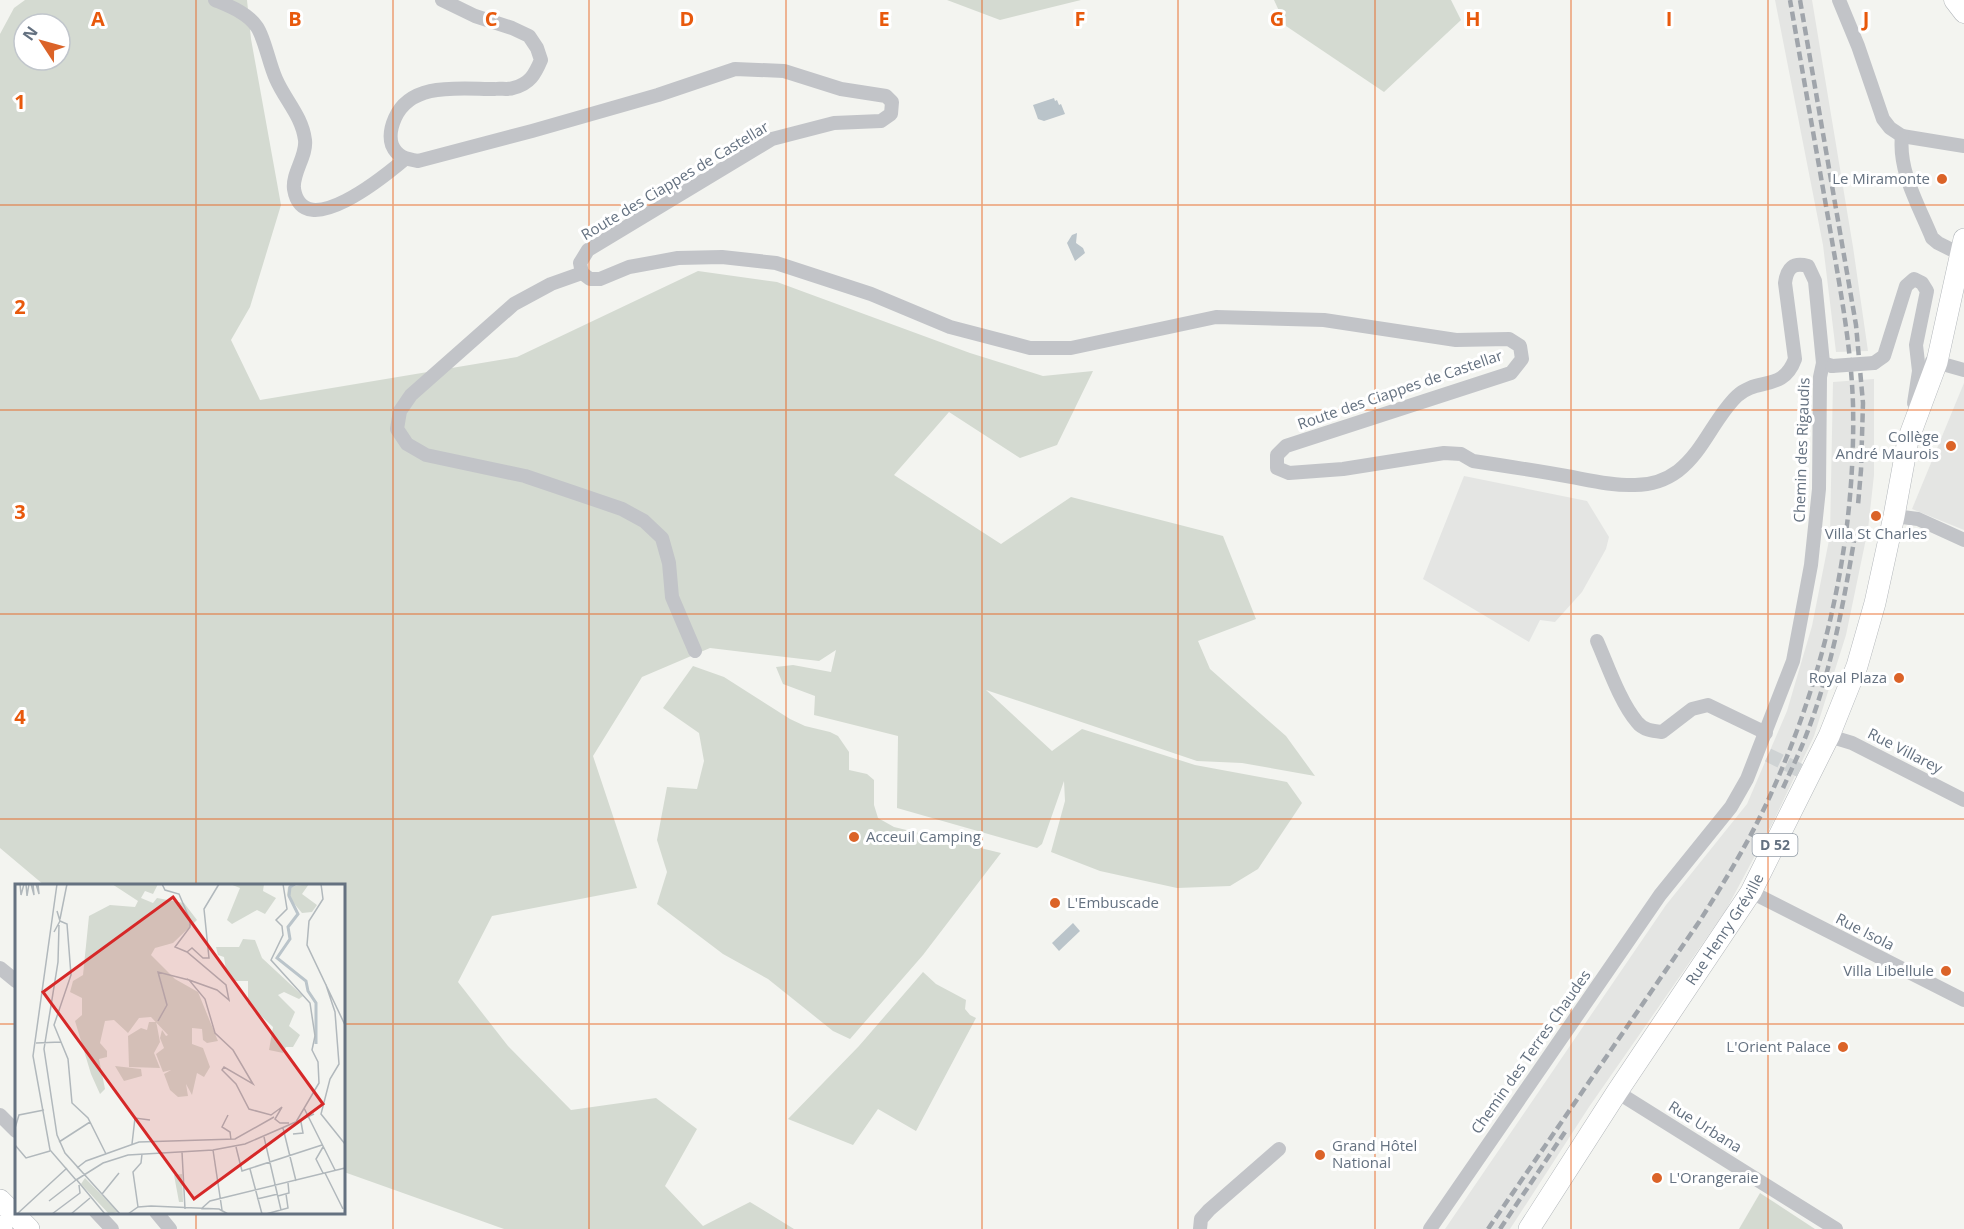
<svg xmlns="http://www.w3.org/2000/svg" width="1964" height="1229" viewBox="0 0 1964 1229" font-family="'Open Sans',sans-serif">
	<rect width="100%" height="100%" fill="#f3f4f0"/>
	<g fill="#e4e5e3">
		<polygon points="1775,0 1812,0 1853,247 1868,351 1836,352 1823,245"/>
		<polygon points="1874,379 1874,475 1868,529 1846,635 1814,736 1774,820 1726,910 1589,1107 1510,1229 1445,1229 1666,905 1747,804 1787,711 1812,626 1830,535 1833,382"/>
		<polygon points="1964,383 1964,530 1912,509"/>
		<polygon points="1464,476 1587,501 1609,537 1606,549 1582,592 1555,622 1540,620 1529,642 1423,579"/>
	</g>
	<g fill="#d4dad1" fill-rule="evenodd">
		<path d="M25,0H247L251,39L281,205L250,307L231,340L260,400L517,357L698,271L777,282L970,353L1043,376L1093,371L1057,445L1020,458L949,412L894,475L1001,544L1071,497L1223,536L1256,619L1198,641L1210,669L1286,736L1315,776L1242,763L1197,761L986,690L1052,751L1082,729L1195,765L1287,782L1302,803L1258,869L1230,886L1177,888L1100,871L1051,852L1065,801L1064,781L1042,844L1037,848L897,808L898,736L814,715L815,696L783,684L776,667L793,665L831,672L836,650L819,661L710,648L642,677L593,756L637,888L492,916L458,982L508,1046L571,1110L656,1098L697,1129L665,1186L703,1226L750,1202L794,1229H504L344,1172V886L44,885L0,848V34L14,8ZM24,24H60V60H24Z"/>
		<polygon points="947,0 1081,0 1000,20"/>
		<polygon points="1274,0 1451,0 1461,20 1384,92 1286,26"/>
		<polygon points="693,666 724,677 790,719 805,726 830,732 838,736 849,752 849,770 867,774 874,780 874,805 878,818 894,827 1001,853 923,955 850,1039 833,1031 768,979 723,954 657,904 667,872 657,840 667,787 697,789 704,761 699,733 663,708"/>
		<polygon points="923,972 936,984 966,1000 965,1009 970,1015 976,1018 916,1131 878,1109 853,1145 788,1119 859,1046"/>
		<polygon points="1760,1193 1815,1229 1739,1229"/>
	</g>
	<g fill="#bac4ca">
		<polygon points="1054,98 1055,101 1057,100 1059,105 1061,104 1065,114 1044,121 1038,119 1033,105"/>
		<polygon points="1077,233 1076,243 1083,248 1085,253 1075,261 1067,243 1072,235"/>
		<polygon points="1073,923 1080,931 1059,951 1052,943"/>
	</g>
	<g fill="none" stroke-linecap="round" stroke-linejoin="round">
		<polyline stroke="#cfd3d4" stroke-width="14" stroke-dasharray="14 7" stroke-linecap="butt" points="1768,755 1801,771"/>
		<defs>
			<polyline id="secondary" points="1954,0 1964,13"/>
			<g id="primary">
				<polyline points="0,1200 29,1229"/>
				<polyline points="0,1226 2,1229"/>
				<path id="s1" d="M1529,1229L1617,1092L1751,892L1829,736L1857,666L1875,603L1894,516L1908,440L1937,362L1964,239"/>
			</g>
		</defs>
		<use href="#secondary" stroke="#b2b6ba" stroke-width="21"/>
		<use href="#primary" stroke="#b2b6ba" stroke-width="22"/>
		<g stroke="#c2c4c8" stroke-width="14">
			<path d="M215,0C229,6 248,13 257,27C265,39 269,64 276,79C285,100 302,116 305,140C307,156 292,173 294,189C303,244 386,175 405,159"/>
			<path d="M442,0L475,16L512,28L529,36L537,48L541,60C535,74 530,84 513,88C508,90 500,88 495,89C461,89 411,81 395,118C391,127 389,136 392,145C397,157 406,159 418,161L532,131L658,95L735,69L784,71L841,89L886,96L892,102L891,114L881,121L834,123L772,139L588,250L580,263L582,273L590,279H600L629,267L678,258L722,257L776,263L871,294L950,327L1030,348H1071L1216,317L1324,320L1456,340L1509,339L1520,346L1522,359L1511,373L1286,446L1277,455V468L1289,473L1343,469L1444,453L1461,454L1473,461C1506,466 1539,471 1572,477C1593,481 1615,486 1635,485C1650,485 1666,480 1678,471C1704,451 1714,418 1737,396C1757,377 1783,392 1795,359L1785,283C1787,268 1793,262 1808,266L1815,281L1823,363L1832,366"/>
			<polyline points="1839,0 1858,46 1883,119 1890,128 1902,136 1964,146"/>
			<path d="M1902,136C1898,171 1919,206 1932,238L1938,243L1960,254"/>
			<polyline points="582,273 551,284 514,304 411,395 400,411 397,429 407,444 426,455 525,476 622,509 644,521 662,538 669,563 672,597 695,651"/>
			<polyline points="1932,361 1964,370"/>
			<polyline points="1874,363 1884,356 1906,286 1914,279 1922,283 1927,291 1916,345 1919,371 1914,403"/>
			<polyline points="1894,516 1918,519 1964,540"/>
			<path d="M1597,641C1608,666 1620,702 1637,722C1643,730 1653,731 1662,732L1692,709L1708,705L1766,733"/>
			<polyline points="1829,736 1852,743 1964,800"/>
			<polyline points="1751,892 1964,1000"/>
			<polyline points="0,968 16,981"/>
			<polyline points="1617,1092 1836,1229"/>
			<polyline points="0,1115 16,1131"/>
			<polyline points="96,1212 112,1229"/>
			<polyline points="156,1212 170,1229"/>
			<polyline points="1200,1229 1201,1219 1209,1210 1279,1149"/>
			<polyline points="1430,1229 1660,895 1731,807 1747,779 1793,661 1811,565 1819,489 1820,377 1823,363"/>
		</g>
		<use href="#secondary" stroke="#fff" stroke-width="20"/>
		<use href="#primary" stroke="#fff" stroke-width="21"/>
		<g stroke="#a0a5ab" stroke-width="4.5" stroke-dasharray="9 4.5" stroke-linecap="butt">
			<polyline points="1800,0 1856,325 1863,403 1861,470 1858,505"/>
			<path d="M1783,788C1791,770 1800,752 1807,733C1831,671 1843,606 1854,541"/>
			<path d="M1488,1229L1699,922C1725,881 1750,840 1770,796C1826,673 1856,539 1853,404C1851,343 1839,283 1829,223C1816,149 1803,74 1790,0"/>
			<polyline points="1500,1229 1565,1132"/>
		</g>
		<polyline stroke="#c2c4c8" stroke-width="14" points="1832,366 1874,363"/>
	</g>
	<path fill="none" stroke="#e8590c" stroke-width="1.5" stroke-opacity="0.55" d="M196,0V886M393,0V1229M589,0V1229M786,0V1229M982,0V1229M1178,0V1229M1375,0V1229M1571,0V1229M1768,0V1229M0,205H1964M0,410H1964M0,614H1964M0,819H1964M0,1024H16M344,1024H1964M196,1212V1229"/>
	<g fill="#db6328" stroke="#fff" stroke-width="2">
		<circle cx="1942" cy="179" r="6"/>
		<circle cx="1951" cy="446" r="6"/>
		<circle cx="1876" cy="516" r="6"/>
		<circle cx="1899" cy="678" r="6"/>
		<circle cx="854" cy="837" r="6"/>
		<circle cx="1055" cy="903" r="6"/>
		<circle cx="1946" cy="971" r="6"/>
		<circle cx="1843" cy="1047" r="6"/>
		<circle cx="1320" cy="1155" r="6"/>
		<circle cx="1657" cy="1178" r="6"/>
	</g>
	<g text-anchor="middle" stroke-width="6" stroke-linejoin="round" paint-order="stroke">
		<rect fill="#fff" stroke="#929ca6" stroke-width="1.5" x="1752.5" y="834" width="45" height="22" rx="4.5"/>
		<g font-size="14" font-weight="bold" fill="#647180">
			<text x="1775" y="850">D 52</text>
		</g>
		<g font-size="15" fill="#647180" stroke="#fff" text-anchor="end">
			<text x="1930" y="184">Le Miramonte</text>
			<text x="1939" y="442">Collège<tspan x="1939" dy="17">André Maurois</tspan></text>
			<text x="1876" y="539" text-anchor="middle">Villa St Charles</text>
			<text x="1887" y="683">Royal Plaza</text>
			<text x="866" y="842" text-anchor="start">Acceuil Camping</text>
			<text x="1067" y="908" text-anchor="start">L'Embuscade</text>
			<text x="1934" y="976">Villa Libellule</text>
			<text x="1831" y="1052">L'Orient Palace</text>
			<text x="1332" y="1151" text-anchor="start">Grand Hôtel<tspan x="1332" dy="17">National</tspan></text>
			<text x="1669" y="1183" text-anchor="start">L'Orangeraie</text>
		</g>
		<g font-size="15" fill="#647180" stroke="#fff">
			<text transform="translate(675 181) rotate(-31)" y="5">Route des Ciappes de Castellar</text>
			<text transform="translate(1400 390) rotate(-19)" y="5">Route des Ciappes de Castellar</text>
			<text transform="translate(1802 450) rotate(-88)" y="5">Chemin des Rigaudis</text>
			<text transform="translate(1905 751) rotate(27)" y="5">Rue Villarey</text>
			<text dy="5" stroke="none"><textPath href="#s1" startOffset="358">Rue Henry Gréville</textPath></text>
			<text transform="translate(1865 932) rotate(27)" y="5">Rue Isola</text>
			<text transform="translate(1531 1052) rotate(-55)" y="5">Chemin des Terres Chaudes</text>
			<text transform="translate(1705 1127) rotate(32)" y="5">Rue Urbana</text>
		</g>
	</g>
	<g transform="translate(15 884)">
		<rect width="330" height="330" fill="#f3f4f0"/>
		<path d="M97,0H143L138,10L130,7L126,14L138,19L142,14L169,19L182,36L158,59L140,64L136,71L160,95L183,108L203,157L192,159L188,156L187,145L177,144V160L188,164L195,183L189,193L182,189L177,211L171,200L173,212L163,213L155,206L149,190L156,186L148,188L141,170L149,164L145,154L147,146L151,152L153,151L136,133L124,134L113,149L99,136L90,137L85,159L92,167V173L84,175L90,205L85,210L76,190L60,137L67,131V114L55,108L58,97L68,91L74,32L95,21L120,23L123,17ZM215,0H249L248,7L261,14L250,30L242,26L217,40L212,36L225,4ZM294,0L287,10L302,21L297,28L287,29L272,11L273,3ZM228,55L240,56L247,74L288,112L284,115L269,108L263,111L280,128L274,142L285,151L278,163H271L268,169L254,166L258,143L233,120V97H218L211,86L209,73L203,71L201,63H224ZM134,138H141L142,142L145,158L139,169L145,184L114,183L113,152L126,144L132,146ZM100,182L126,185L127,192L109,197ZM167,290L168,318H164L159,291ZM70,294L103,328L94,330L66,300Z" fill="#d4dad1"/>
		<path fill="none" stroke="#bac4ca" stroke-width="3" d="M280,0L275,3L274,12L283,30L273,43L275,55L262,74L291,97L293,107L301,119V160"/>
		<path fill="none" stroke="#b1b8bc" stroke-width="1.5" d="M5,0L6,11L9,0M11,0L12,12L14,0M16,0L19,11L18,0M21,0L24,10L23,0M42,0L18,172L35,266L61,296M147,0L150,6L164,10L175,36V43L160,63L172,68L211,101L214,116L202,106L174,96L190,115L200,149L218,166L238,200L209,183L207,186L221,200L234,225L256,231L267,223L260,235L265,239H274M268,0L272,25L261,36L267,42L268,51L256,76L295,119L300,152L297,166L303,178L304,199L281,238M306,0L308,15L294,37L292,61L330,141M45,35L52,0M45,37L52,40L56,91L39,141L53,175L57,219L73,234L91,270M44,41L43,78L29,165L42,251L50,269L105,330M39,48L45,37L42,27M172,68L177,64L188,74H194L189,25L204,0M311,101L320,128L324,180L315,195L306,230L330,260M143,137L152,121L143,88L174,96M21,159L46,158M289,224L320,286M213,231L207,243L215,248L216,256M0,244L4,231L29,226M268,244L281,297M278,250L288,249L286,238M249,253L266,326M44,258L75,238M117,260L120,234L135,236M0,261L11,274L35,267M221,263L227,287L307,261M198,266L207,326M167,268L170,325M62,284L71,277L124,258L220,255L259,233M235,285L247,330M308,289L301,275L308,263M310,289L328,325M61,295L90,330M61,296L88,279L113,271L198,266L230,260L299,230M87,310L104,289M263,312L274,309L273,299M242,315L263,310M34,317L61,296M123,323L118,288L126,279L127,270M186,325L195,317L330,284M2,330L52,284M37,330L65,309L64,301M56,330L75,314M113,330L123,323L136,322L204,325L213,330M251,330L273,324L271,310"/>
		<path fill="#d62828" fill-opacity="0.15" stroke="#d62828" stroke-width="3" d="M158,13L308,220L179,315L28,108Z"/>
		<rect width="330" height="330" fill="none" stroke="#647180" stroke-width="3"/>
	</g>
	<g font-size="20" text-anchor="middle" font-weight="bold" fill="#e8590c" stroke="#fff" stroke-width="6" stroke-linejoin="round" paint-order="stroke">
		<text x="98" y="26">A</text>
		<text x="295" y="26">B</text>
		<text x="491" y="26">C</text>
		<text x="687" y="26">D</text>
		<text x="884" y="26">E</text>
		<text x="1080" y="26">F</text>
		<text x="1277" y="26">G</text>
		<text x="1473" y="26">H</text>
		<text x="1669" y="26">I</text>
		<text x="1866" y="26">J</text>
		<text x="20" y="109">1</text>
		<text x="20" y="314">2</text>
		<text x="20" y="519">3</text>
		<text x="20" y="724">4</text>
	</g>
	<g transform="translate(42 42) rotate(306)"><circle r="28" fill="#ffffff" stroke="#c1c6cc" stroke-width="1.5"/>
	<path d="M0-4.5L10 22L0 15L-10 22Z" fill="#db6328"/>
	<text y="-9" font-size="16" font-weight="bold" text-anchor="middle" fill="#647180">N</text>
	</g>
</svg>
